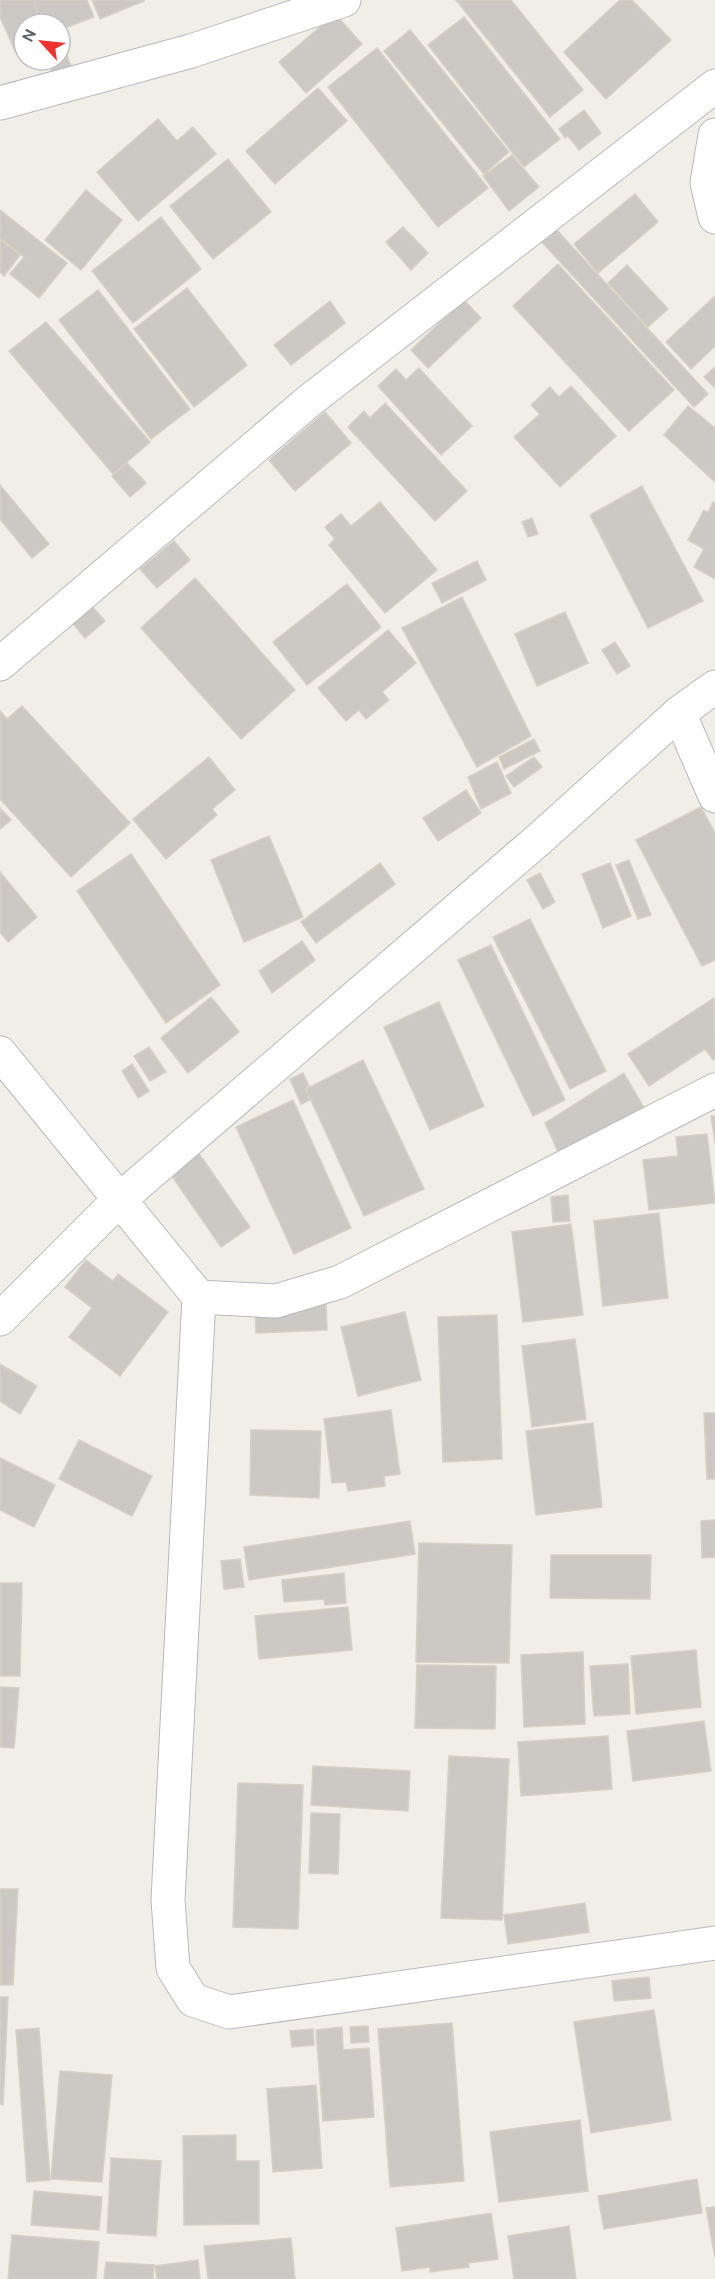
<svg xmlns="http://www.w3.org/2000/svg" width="715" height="2279" viewBox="0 0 715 2279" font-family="Ubuntu,sans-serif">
	<rect width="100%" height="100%" fill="#f1eee7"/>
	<g fill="#ccc9c4" stroke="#d6d0c5" stroke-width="1.5">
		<polygon points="0,0 34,0 45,24 24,24 24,47 15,51 0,17"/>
		<polygon points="33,0 87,0 94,17 60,30 60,24 42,24"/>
		<polygon points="92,0 144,0 144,1 100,19"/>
		<polygon points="456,0 511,0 583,90 550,117"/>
		<polygon points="620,0 632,0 671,40 606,99 564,52"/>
		<polygon points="335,14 362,44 306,93 279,62"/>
		<polygon points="464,17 560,139 524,167 428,45"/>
		<polygon points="410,30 509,152 484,174 384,51"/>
		<polygon points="64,47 72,69 53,76 48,60 60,60 60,48"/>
		<polygon points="377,48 488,188 438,227 328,87"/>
		<polygon points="318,88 347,121 275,184 246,151"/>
		<polygon points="584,110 601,133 579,150 568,136 565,138 559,129"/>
		<polygon points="158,119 177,141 193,127 216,154 138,221 97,172"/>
		<polygon points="512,155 539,187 509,211 483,176"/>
		<polygon points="228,159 271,212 213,259 170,206"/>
		<polygon points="86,190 122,220 81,270 45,240"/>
		<polygon points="635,194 658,222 598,273 574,244"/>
		<polygon points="0,210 67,263 39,298 10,274 24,257 0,238"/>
		<polygon points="161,217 201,269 133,323 92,271"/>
		<polygon points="553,226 708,394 694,407 540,240"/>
		<polygon points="403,227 428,253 411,270 386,242"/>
		<polygon points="0,239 20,255 4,276 0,272"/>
		<polygon points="558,264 674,390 629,431 513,306"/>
		<polygon points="627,265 668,309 648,327 608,283"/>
		<polygon points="187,288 247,365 194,407 134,329"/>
		<polygon points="98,290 190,409 151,439 59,320"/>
		<polygon points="715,296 715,346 691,369 666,342"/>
		<polygon points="464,300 481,318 428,368 411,350"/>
		<polygon points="330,301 345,323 291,365 274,345"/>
		<polygon points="46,322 150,442 113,474 9,351"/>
		<polygon points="715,367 715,388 704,377"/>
		<polygon points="419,368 472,426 441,455 378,386 396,369 406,380"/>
		<polygon points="571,386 616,436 560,487 514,437 540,414 531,405 550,387 559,397"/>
		<polygon points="385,403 467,491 435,521 348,427 364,411 370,418"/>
		<polygon points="688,406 715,428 715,482 664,435"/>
		<polygon points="325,412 351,443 295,491 269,460"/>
		<polygon points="127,463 146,483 130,497 112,476"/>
		<polygon points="0,485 49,544 32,558 0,519"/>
		<polygon points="642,486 703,601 648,628 590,515"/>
		<polygon points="380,502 437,570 385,613 329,545 335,539 325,527 341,514 351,526"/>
		<polygon points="713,502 715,503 715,579 694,567 704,549 688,540 704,510 708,513"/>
		<polygon points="532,518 538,534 528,537 522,522"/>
		<polygon points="174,541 190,560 157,588 140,569"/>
		<polygon points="477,561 486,580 442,603 432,583"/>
		<polygon points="195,578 295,690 241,739 141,628"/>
		<polygon points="347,584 381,627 307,685 273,642"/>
		<polygon points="462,597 531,736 477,767 402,628"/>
		<polygon points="89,603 105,621 85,638 70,620"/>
		<polygon points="565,612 588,663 537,686 515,634"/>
		<polygon points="388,630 416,663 382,692 389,700 366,719 359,710 346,721 318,688"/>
		<polygon points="615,642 630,666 617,674 602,650"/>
		<polygon points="22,706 130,823 71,877 0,799 0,711 7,719"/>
		<polygon points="534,739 540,751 504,769 499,757"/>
		<polygon points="209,757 235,790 212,809 217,815 166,859 133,819"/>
		<polygon points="534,757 542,767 514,787 506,776"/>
		<polygon points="497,762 511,793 481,809 468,777"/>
		<polygon points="466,790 481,813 438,841 423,818"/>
		<polygon points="701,807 715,833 715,960 702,966 636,840"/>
		<polygon points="0,808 11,820 0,829"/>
		<polygon points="269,836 303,917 244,942 211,860"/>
		<polygon points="131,854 220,985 166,1023 77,891"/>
		<polygon points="629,860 651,915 638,919 616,865"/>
		<polygon points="380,863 395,884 316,943 301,922"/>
		<polygon points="610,863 631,916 603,928 582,874"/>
		<polygon points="0,872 37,917 8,942 0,932"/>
		<polygon points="540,873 555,902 543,909 527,880"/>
		<polygon points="530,919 606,1071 570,1089 493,937"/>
		<polygon points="302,941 315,960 272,993 259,971"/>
		<polygon points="491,945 565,1100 533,1116 458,960"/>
		<polygon points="211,997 239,1032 188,1073 161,1038"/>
		<polygon points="714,998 715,1059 713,1060 705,1049 649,1086 628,1054"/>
		<polygon points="439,1002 484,1106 430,1130 384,1027"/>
		<polygon points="149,1047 166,1072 150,1081 134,1056"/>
		<polygon points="363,1060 424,1189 364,1216 306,1089"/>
		<polygon points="132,1064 149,1091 138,1098 122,1071"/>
		<polygon points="303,1073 309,1086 305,1088 310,1100 301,1104 290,1079"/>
		<polygon points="624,1073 648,1115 560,1156 545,1123"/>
		<polygon points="293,1100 351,1228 294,1254 236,1127"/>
		<polygon points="711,1116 715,1116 715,1143"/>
		<polygon points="707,1134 715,1203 649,1210 643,1160 678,1156 676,1137"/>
		<polygon points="198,1152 250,1227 221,1247 169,1172"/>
		<polygon points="568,1195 570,1221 553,1222 551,1197"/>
		<polygon points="659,1213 668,1298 603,1306 594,1221"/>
		<polygon points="571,1224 583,1315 523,1322 512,1232"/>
		<polygon points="86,1260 113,1281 118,1274 168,1312 120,1376 69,1337 92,1308 65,1287"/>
		<polygon points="326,1303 327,1330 256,1333 255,1306"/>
		<polygon points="405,1312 421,1380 358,1396 341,1327"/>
		<polygon points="497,1315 502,1459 443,1462 438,1317"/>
		<polygon points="575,1339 586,1419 532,1427 522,1346"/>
		<polygon points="0,1364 37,1386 20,1414 0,1401"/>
		<polygon points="391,1410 400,1474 384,1476 385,1486 348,1491 346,1482 332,1483 324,1419"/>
		<polygon points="704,1413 715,1413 715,1479 707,1479"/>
		<polygon points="593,1423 602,1507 536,1515 526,1431"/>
		<polygon points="251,1430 321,1431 319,1498 250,1495"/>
		<polygon points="79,1440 152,1476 132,1516 59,1479"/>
		<polygon points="0,1458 55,1485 34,1527 0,1510"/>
		<polygon points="715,1520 715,1557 702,1558 701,1521"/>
		<polygon points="410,1521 415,1554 249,1580 244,1547"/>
		<polygon points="419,1543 512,1545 509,1663 416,1662"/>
		<polygon points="551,1555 651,1555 650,1599 550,1598"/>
		<polygon points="240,1559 244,1587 224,1589 221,1561"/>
		<polygon points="344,1573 346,1603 325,1605 324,1599 284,1602 282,1580"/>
		<polygon points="0,1583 22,1583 20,1676 0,1676"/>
		<polygon points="348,1607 352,1650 259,1659 255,1616"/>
		<polygon points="696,1650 701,1707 636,1714 631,1656"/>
		<polygon points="583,1652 585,1724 524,1727 521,1655"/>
		<polygon points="628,1664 630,1714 594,1716 590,1666"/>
		<polygon points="417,1665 496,1666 495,1729 415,1728"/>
		<polygon points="0,1687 19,1688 14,1748 0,1747"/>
		<polygon points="704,1721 711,1771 633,1781 627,1731"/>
		<polygon points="608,1736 612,1789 521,1796 518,1742"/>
		<polygon points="449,1756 509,1759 502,1920 441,1918"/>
		<polygon points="313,1766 410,1771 408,1811 311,1805"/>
		<polygon points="238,1783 303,1785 298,1929 233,1927"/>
		<polygon points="311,1813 340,1814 338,1874 309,1873"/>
		<polygon points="0,1889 18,1889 13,1985 0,1985"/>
		<polygon points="585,1903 589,1932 508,1944 504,1915"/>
		<polygon points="649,1977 651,1998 614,2001 612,1981"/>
		<polygon points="0,1997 8,1997 3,2105 0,2104"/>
		<polygon points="654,2010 671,2120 591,2133 574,2022"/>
		<polygon points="452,2023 464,2181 390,2187 378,2029"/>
		<polygon points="368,2026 369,2042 351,2043 350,2027"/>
		<polygon points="342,2027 343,2050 369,2048 374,2117 323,2121 316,2030"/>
		<polygon points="39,2028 50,2180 27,2182 16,2030"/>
		<polygon points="313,2029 314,2045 292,2047 290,2031"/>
		<polygon points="60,2071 112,2075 102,2182 51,2179"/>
		<polygon points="316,2085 322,2168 273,2172 267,2089"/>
		<polygon points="580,2120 588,2191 499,2202 490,2132"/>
		<polygon points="236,2135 236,2161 259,2161 259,2224 184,2225 183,2136"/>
		<polygon points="111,2158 161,2161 156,2236 107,2233"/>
		<polygon points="697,2179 702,2213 604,2229 598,2196"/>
		<polygon points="34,2191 102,2197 99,2230 31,2225"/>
		<polygon points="715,2207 715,2258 706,2208"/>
		<polygon points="491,2213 498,2259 468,2263 469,2267 430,2272 430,2267 402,2271 396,2228"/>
		<polygon points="569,2226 576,2279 514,2279 508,2236"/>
		<polygon points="12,2235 99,2242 96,2279 8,2279"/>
		<polygon points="291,2238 295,2279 208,2279 204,2246"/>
		<polygon points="198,2260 200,2279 157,2279 155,2266"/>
		<polygon points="106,2262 154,2265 153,2279 104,2279"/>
	</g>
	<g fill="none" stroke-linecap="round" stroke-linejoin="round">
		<defs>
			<g id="minor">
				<polyline points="0,103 191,51 344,0"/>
				<polyline points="715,135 707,183 715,217"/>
				<polyline points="0,664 309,401 715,86"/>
				<polyline points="679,713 715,796"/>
				<polyline points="0,1053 199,1297 276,1301 340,1282 715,1090"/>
				<polyline points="199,1297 168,1900 173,1968 193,2000 229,2012 715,1943"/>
				<polyline points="0,1319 119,1200 537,841 679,713 715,687"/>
			</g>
		</defs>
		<use href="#minor" stroke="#b7babe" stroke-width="35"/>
		<use href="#minor" stroke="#fff" stroke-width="33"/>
	</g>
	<g transform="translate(42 42) rotate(297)"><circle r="28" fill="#ffffff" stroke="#bfc1c3" stroke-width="1.5"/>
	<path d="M0-4.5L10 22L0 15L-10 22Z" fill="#ee3230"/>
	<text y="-9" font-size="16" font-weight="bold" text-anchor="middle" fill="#5e6368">N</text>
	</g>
</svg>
